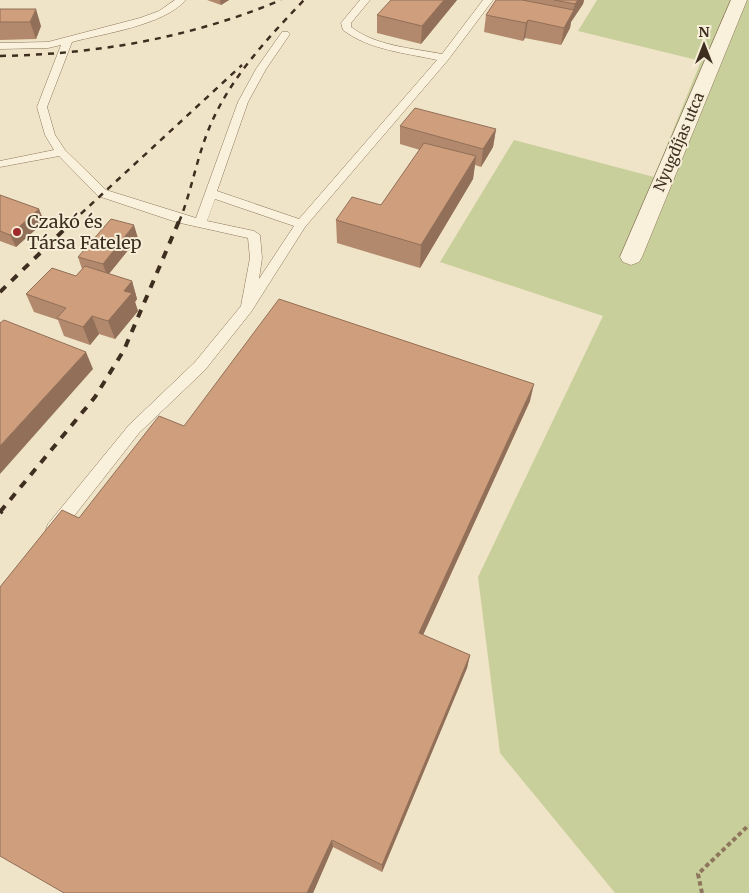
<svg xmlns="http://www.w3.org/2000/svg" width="749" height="893" viewBox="0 0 749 893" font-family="Merriweather,serif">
	<rect width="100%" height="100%" fill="#f0e4c8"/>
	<polygon fill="#c9cf9b" points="597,0 749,0 749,893 615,893 500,753 478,577 603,316 440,262 514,140 654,177 701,61 578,31"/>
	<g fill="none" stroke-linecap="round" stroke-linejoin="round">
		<defs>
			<path id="lane" d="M175,0H186C162,26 105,33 72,42L47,107L55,135L65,150L106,190L196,218L238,102L256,69L282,32H288L290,34L266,69L248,102L217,191L299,219L437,60C406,53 369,50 343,30L341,23L360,0H370L351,23V27C376,46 411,48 442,54L483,0H493L448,60L305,227L251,312L205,370L139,433L60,534L54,536L48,534L46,529L48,524L129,425L195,362L241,306L250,258L248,238L176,222L98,196L59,156L0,167V161L54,150L45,135L37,107L61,45L48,48L0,49V43L48,42L140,18L159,11ZM215,199L294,226L259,279L262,258L260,235L254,231L207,221Z"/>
			<polygon id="street" points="731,0 747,0 642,257 639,262 631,265 623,262 620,257"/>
		</defs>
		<use href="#lane" stroke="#8d765c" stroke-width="1"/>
		<use href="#street" stroke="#8d765c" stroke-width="1"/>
		<polyline stroke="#8d765c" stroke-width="4" stroke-dasharray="4.5 3" stroke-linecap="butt" points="702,893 698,874 749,825"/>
		<use href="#lane" fill="#faf1dc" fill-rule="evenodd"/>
		<use href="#street" fill="#faf1dc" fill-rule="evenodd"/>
		<g stroke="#3d2e20" stroke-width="2.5" stroke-dasharray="6 6" stroke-linecap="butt">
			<path d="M0,56C98,54 190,38 281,0"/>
			<polyline points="72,222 242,65"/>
			<path d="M179,222C191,193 196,161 208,131C228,80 267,39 304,0"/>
		</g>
		<g stroke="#3d2e20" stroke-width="4" stroke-dasharray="8 8" stroke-linecap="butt">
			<polyline points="0,292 73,221"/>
			<polyline points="0,512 95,397 124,350 179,221"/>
		</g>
		<polyline stroke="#3d2e20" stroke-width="4.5" stroke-dasharray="11 11" stroke-linecap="butt" points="0,513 2,511"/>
	</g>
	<g fill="#b2896c">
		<polygon points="207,0 229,0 221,5"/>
		<polygon points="457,0 421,44 377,33 377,15"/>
		<polygon points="496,0 584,0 583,4 571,22 570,28 561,45 525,38 523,41 484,32 486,15"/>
		<polygon points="0,9 41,26 36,39 0,40"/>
		<polygon points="400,126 496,129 493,147 481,167 475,165 473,179 420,268 337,243 336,220 381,205 420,150 400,144"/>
		<polygon points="0,195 39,209 44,222 16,247 0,241"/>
		<polygon points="138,238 109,274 132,281 137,299 135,302 138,311 115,339 99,334 90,345 64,336 58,320 34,312 26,294 76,276 82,269 78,257"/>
		<polygon points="530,401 423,635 470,655 467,668 382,872 333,847 313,893 64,893 79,518 184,426"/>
	</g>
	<g fill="#916f58">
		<polygon points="220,0 229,0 221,5"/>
		<polygon points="444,0 457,0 421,44 422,26"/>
		<polygon points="578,0 584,0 583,4 571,22 570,28 561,45 564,28 573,11 575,4"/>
		<polygon points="36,9 41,26 36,39 30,22"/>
		<polygon points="528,20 525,38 523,41 526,23"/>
		<polygon points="496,129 493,147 481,167 483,149"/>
		<polygon points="476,156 473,179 420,268 421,245"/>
		<polygon points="39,209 44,222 16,247 10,235"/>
		<polygon points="134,225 138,238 107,276 103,264"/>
		<polygon points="132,281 137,299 135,302 138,311 115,339 108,321 124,291"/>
		<polygon points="92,316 99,334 90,345 83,327"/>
		<polygon points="86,352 93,369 0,474 0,446"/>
		<polygon points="534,384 530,401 418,646 419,633"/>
		<polygon points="470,655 467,668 382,872 382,865"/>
		<polygon points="332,840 333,847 313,893 307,893"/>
	</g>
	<g fill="#cf9f7d" stroke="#916f58">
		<polygon points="391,0 444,0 422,26 377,15"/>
		<polygon points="496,0 522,0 574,10 564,28 528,20 526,23 486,15"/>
		<polygon points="554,0 578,0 575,4"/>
		<polygon points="0,9 36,9 30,22 0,22"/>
		<polygon points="415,108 496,129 483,149 400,126"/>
		<polygon points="424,143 476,156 421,245 336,220 352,197 381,205"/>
		<polygon points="0,195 39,209 10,235 0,231"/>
		<polygon points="111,219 134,225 103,264 78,257"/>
		<polygon points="85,266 132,281 124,291 132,293 108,321 92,316 83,327 57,318 66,308 26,294 52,268 76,276"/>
		<polygon points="279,299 534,384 419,633 470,655 382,865 332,840 307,893 64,893 0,856 0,587 62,510 79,518 159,416 184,426"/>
		<polygon points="4,320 86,352 0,446 0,323"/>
	</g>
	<circle fill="#9e2a2b" stroke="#f7eed8" stroke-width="2" cx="17" cy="232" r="5"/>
	<g text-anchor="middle" stroke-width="4" stroke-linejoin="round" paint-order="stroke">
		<g font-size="15" fill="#3d2e20" stroke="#f7eed8">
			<text transform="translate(679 142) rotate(-67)" y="5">Nyugdíjas utca</text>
		</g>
		<g font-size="18" fill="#3d2e20" stroke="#f7eed8" text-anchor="start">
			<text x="27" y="228">Czakó és<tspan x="27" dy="21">Társa Fatelep</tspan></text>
		</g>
	</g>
	<g transform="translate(704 45)" stroke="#f7eed8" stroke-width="4" paint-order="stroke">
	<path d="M0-4L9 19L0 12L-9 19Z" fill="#3d2e20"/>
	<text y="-8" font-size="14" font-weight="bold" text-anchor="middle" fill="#3d2e20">N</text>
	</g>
</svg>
